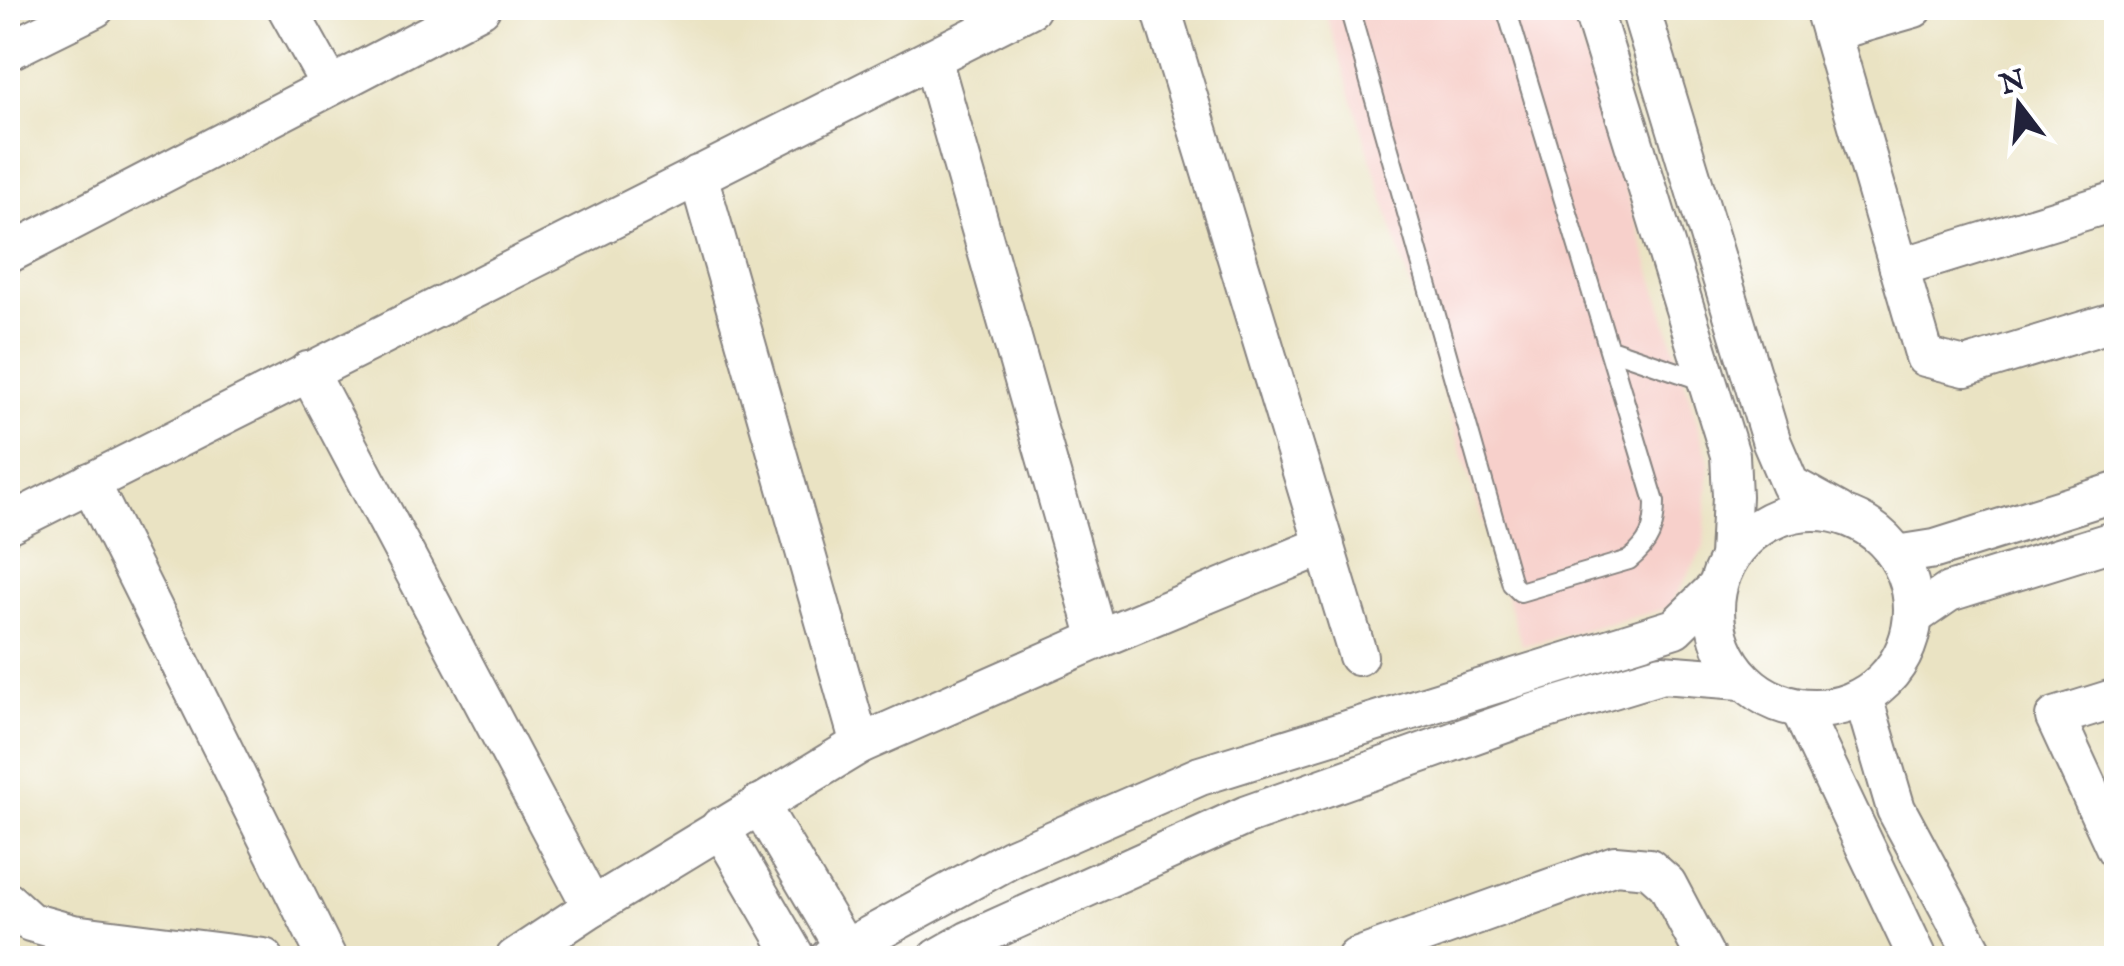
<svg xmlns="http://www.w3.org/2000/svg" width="2124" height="966" viewBox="0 0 2124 966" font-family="'IM FELL English',serif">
	<rect width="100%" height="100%" fill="#fff"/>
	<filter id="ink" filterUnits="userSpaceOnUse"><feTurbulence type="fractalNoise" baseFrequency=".01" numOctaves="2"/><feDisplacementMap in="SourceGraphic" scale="20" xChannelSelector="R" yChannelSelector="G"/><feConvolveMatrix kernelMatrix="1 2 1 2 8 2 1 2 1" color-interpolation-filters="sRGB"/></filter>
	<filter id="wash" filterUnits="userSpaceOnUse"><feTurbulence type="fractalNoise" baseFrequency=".0048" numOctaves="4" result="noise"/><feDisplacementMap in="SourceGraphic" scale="40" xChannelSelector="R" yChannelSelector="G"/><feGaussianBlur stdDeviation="2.25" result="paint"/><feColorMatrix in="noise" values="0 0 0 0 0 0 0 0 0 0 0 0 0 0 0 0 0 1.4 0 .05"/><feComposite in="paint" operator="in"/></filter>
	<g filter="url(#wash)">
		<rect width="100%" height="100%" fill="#eae3c3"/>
		<polygon fill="#f7d0cb" points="1324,8 1571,8 1709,461 1704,547 1669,608 1522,646"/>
	</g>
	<g filter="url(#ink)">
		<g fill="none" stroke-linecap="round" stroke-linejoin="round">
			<defs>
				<g id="service">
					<path d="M1349,8L1512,584L1520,592L1629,560C1650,543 1655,529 1655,502L1506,8"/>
					<polyline points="1610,349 1704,381"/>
				</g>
				<g id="minor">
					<polyline points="287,8 330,85"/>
					<polyline points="1161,8 1358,656"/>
					<polyline points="1592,8 1730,455 1732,496 1729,557"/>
					<polyline points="1640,8 1772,443 1790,485 1839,512"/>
					<polyline points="1824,8 1925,357 1965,367 2116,321"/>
					<polyline points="1831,32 1914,8"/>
					<polyline points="8,51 95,8"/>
					<polyline points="932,58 1098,639"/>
					<polyline points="698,175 860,744"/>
					<polyline points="8,254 481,8"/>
					<polyline points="1899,268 2116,201"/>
					<polyline points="308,371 592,907"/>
					<polyline points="90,482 327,958"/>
					<circle cx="1814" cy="610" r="99"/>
					<polyline points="8,524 1031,8"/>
					<polyline points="1897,555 1935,549 2116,492"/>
					<polyline points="1914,616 1949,592 2116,540"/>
					<polyline points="1863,697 1896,809 1976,958"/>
					<polyline points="2116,698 2055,717 2116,849"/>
					<polyline points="1800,709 1918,958"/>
					<polyline points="759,804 850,958"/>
					<polyline points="720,827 796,958"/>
					<polyline points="8,902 30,922 73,934 264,958"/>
					<polyline points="515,958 592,907 860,744 1098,639 1325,545"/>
					<polyline points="829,958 1012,858 1200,776 1675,628 1716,588"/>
					<polyline points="938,958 968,941 1247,815 1534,713 1662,674 1741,680"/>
					<polyline points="1356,958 1615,865 1649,868 1667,884 1706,958"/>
				</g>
			</defs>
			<use href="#service" stroke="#86827f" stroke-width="22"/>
			<use href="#minor" stroke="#86827f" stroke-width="42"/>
			<use href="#service" stroke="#fff" stroke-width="18"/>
			<use href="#minor" stroke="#fff" stroke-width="38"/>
		</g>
	</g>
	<rect width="2124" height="966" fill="none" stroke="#fff" stroke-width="40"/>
	<g transform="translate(2019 105) rotate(344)" stroke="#ffffff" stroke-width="8" paint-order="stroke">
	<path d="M0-8L18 38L0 25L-18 38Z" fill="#22223b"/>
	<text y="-15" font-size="28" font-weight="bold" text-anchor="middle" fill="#22223b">N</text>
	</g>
</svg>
